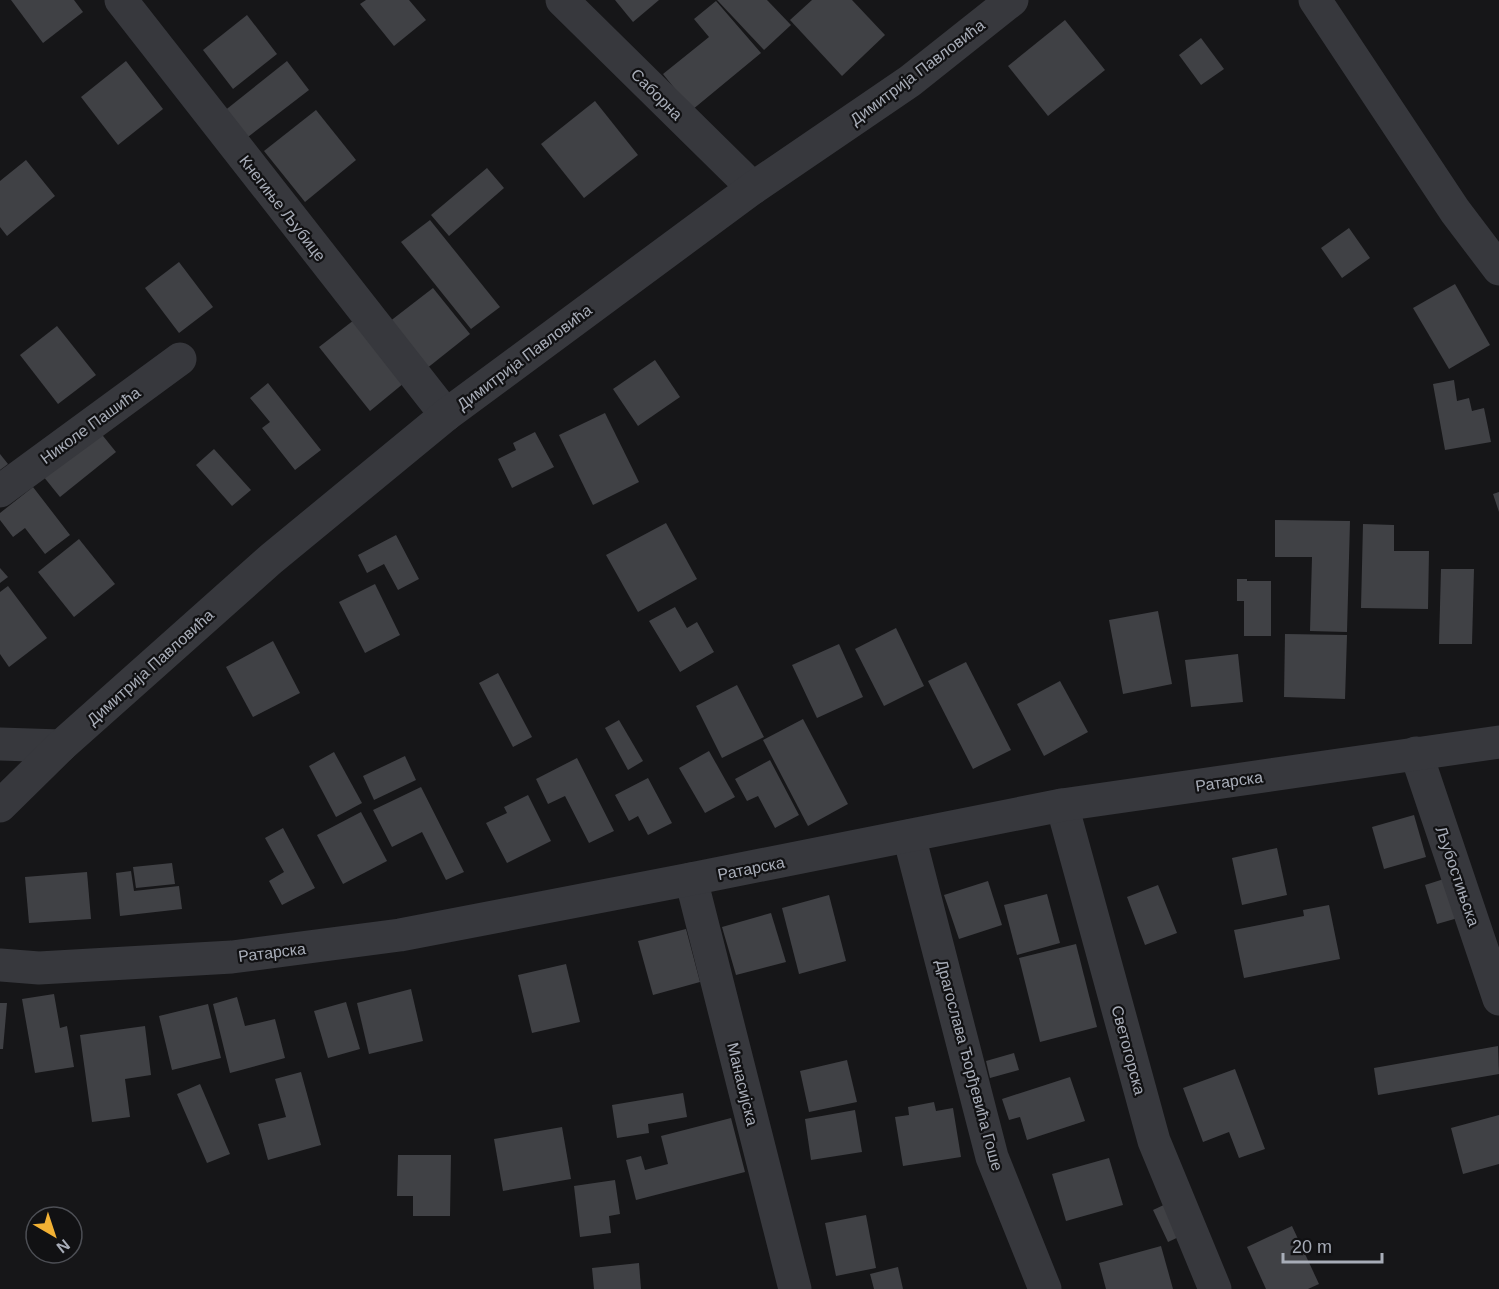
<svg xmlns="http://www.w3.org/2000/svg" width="1499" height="1289" viewBox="0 0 1499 1289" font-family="Helvetica,sans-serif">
	<rect width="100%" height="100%" fill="#161618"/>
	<g fill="#404145">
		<polygon points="11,0 74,0 83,12 43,43"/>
		<polygon points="366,0 409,0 426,20 394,46 360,4"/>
		<polygon points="615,0 659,0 633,22"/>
		<polygon points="717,0 767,0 791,25 764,50"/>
		<polygon points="812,0 852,0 885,35 842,76 790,20"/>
		<polygon points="716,1 761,53 692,110 663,74 709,37 694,19"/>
		<polygon points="247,15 277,54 233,89 203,50"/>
		<polygon points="1065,20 1105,70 1048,116 1008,66"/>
		<polygon points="1201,38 1224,69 1201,85 1179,55"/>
		<polygon points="126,61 163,109 118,145 81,97"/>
		<polygon points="287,61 309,90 244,140 223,112"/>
		<polygon points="595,101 638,155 584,198 541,144"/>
		<polygon points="316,110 356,160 305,202 264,151"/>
		<polygon points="26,160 55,196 7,236 0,227 0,181"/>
		<polygon points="487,168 504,188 449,236 431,215"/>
		<polygon points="430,220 500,307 471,329 401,242"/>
		<polygon points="1349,228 1370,258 1342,278 1321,248"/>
		<polygon points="179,262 213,307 179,333 145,288"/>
		<polygon points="1455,284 1490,345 1449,369 1413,308"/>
		<polygon points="433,288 470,334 426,369 389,322"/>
		<polygon points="354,320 404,383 370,411 319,347"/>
		<polygon points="57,326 96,375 58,404 20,355"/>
		<polygon points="655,360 680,397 638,426 613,389"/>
		<polygon points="1454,380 1457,401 1469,398 1472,411 1484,408 1491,442 1445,450 1433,384"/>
		<polygon points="268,383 321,450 295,470 262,428 270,422 250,398"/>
		<polygon points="605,413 639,482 593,505 559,435"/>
		<polygon points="99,431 116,452 60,497 43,476"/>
		<polygon points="535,432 554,467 512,488 498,459 516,450 513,443"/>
		<polygon points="214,449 251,490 232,506 196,465"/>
		<polygon points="0,454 8,464 0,470"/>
		<polygon points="33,487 70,535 45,554 25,528 13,537 0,520 0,513"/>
		<polygon points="1499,492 1499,512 1493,494"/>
		<polygon points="1275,520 1350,521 1347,632 1310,631 1312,557 1275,557"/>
		<polygon points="666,523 697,579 638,612 606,555"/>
		<polygon points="1363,524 1394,525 1394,551 1429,551 1428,609 1361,608"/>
		<polygon points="396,535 419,579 398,590 384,564 367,573 358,555"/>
		<polygon points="79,539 115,584 74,617 38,572"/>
		<polygon points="0,568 8,577 0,583"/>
		<polygon points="1441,569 1474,569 1472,644 1439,644"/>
		<polygon points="1237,579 1247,579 1247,581 1271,581 1271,636 1244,636 1244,601 1237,601"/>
		<polygon points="375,584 400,635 365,653 339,602"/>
		<polygon points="8,586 47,638 9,667 0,654 0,592"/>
		<polygon points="675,607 687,628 697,622 714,652 680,672 649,621"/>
		<polygon points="1158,611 1172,684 1123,694 1109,620"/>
		<polygon points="896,628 924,686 884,706 855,649"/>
		<polygon points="1285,634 1347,635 1345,699 1284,697"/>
		<polygon points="273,641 300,693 253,717 226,667"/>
		<polygon points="839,644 863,697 817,718 792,665"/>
		<polygon points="1238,654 1243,702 1191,707 1185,660"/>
		<polygon points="966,662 1011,750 973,769 928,681"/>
		<polygon points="498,673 532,737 513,747 479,683"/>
		<polygon points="1060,681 1088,732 1044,756 1017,704"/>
		<polygon points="737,685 764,737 722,758 696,706"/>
		<polygon points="803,719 848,804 808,826 763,740"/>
		<polygon points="619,720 643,761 628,770 605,728"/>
		<polygon points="709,751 735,797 705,813 679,768"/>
		<polygon points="334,752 362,803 336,817 309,766"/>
		<polygon points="405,756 416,780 374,800 363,776"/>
		<polygon points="577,758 614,831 589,843 565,796 548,804 536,779"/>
		<polygon points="770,760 799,815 775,828 758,796 747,801 735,779"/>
		<polygon points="648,778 672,823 648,835 638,816 629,821 615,795"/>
		<polygon points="421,787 464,872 446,880 422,832 392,847 373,810"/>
		<polygon points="528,795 551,841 507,863 486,823 507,813 504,807"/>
		<polygon points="361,812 387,861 343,884 317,835"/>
		<polygon points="1414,815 1426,857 1384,869 1372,827"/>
		<polygon points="283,828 315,888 282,905 269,881 284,872 265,838"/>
		<polygon points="1277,848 1287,895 1242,905 1232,858"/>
		<polygon points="172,863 175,884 136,888 133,867"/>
		<polygon points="131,871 134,891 179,886 182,909 120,916 116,873"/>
		<polygon points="87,872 91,919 29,923 25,877"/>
		<polygon points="1447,878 1458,918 1437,924 1425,885"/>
		<polygon points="988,881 1002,925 959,939 944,895"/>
		<polygon points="1158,885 1177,933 1145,945 1127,897"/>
		<polygon points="1047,894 1060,943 1017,955 1004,905"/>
		<polygon points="829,895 846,961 799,974 782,908"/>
		<polygon points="1329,905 1340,959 1244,978 1234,930 1304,916 1303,910"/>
		<polygon points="771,913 786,962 736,975 722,927"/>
		<polygon points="686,929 700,982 653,995 638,941"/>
		<polygon points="1076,944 1097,1027 1040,1042 1019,958"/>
		<polygon points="566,964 580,1022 532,1033 518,975"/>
		<polygon points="411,989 423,1041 369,1054 357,1003"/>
		<polygon points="54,994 60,1028 67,1026 74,1067 35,1073 22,999"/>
		<polygon points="237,997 245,1026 275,1019 285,1058 230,1073 213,1004"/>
		<polygon points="346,1002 360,1049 328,1058 314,1011"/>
		<polygon points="0,1003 7,1003 3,1049 0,1049"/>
		<polygon points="208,1004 221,1058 172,1070 159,1016"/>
		<polygon points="145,1026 151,1075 125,1079 130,1117 92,1122 80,1035"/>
		<polygon points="1498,1046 1499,1074 1378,1095 1374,1068"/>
		<polygon points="1014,1053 1019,1070 990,1078 986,1061"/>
		<polygon points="847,1060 857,1102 809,1112 800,1071"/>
		<polygon points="1235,1069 1265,1149 1239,1158 1229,1132 1203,1142 1183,1088"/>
		<polygon points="301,1072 321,1145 268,1160 258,1124 286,1117 275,1079"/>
		<polygon points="1070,1077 1085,1121 1027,1140 1020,1117 1009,1120 1002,1099"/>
		<polygon points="200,1084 230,1154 207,1163 177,1094"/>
		<polygon points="683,1093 687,1117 648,1124 649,1133 617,1138 612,1105"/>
		<polygon points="934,1102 936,1111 953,1108 961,1157 903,1166 895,1117 909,1115 908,1107"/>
		<polygon points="855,1110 862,1152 811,1160 805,1119"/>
		<polygon points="1499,1115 1499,1164 1463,1174 1451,1128"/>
		<polygon points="731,1118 745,1172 636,1200 626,1160 641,1156 645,1170 668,1164 661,1136"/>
		<polygon points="562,1127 571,1179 503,1191 494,1139"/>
		<polygon points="398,1155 451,1155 450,1216 413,1216 413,1196 397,1196"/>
		<polygon points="1109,1158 1123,1205 1066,1221 1052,1174"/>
		<polygon points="615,1180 620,1214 609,1216 611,1233 580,1237 574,1186"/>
		<polygon points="1168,1203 1183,1235 1168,1242 1153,1210"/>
		<polygon points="866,1215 876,1268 836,1276 825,1223"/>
		<polygon points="1292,1226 1319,1284 1308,1289 1266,1289 1247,1247"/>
		<polygon points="1161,1246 1173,1289 1106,1289 1099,1263"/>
		<polygon points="639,1263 641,1289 594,1289 592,1268"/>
		<polygon points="898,1267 903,1289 874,1289 870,1274"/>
	</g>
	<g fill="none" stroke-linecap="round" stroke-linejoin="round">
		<g stroke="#37383d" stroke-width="33">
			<polyline points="121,0 446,415"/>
			<polyline points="562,0 753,188"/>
			<polyline points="1315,0 1455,211 1499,269"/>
			<polyline points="0,491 180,359"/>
			<polyline points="0,744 61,746"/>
			<polyline points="1416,753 1499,999"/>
			<polyline points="1062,805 1154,1141 1215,1289"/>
			<polyline points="0,806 61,746 271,559 446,415 753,188 910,81 1012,0"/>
			<polyline points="909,836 992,1157 1045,1289"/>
			<polyline points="691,879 795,1289"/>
		</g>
		<polyline stroke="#37383d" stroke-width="33" points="0,965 39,968 232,957 400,935 691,879 1062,805 1499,742"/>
	</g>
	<g text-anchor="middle" stroke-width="4.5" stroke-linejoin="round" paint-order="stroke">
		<g font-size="16" fill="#a8adb8" stroke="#111113">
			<text transform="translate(917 72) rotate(-37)" y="6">Димитрија Павловића</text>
			<text transform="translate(657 94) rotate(45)" y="6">Саборна</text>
			<text transform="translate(283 208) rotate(52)" y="6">Кнегиње Љубице</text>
			<text transform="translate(524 357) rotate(-37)" y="6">Димитрија Павловића</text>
			<text transform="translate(90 425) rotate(-36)" y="6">Николе Пашића</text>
			<text transform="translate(150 667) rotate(-42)" y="6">Димитрија Павловића</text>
			<text transform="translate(1229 781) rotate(-8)" y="6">Ратарска</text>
			<text transform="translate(751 868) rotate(-11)" y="6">Ратарска</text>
			<text transform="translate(1458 876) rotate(71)" y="6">Љубостињска</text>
			<text transform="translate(272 952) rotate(-7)" y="6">Ратарска</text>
			<text transform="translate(1129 1050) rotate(75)" y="6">Светогорска</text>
			<text transform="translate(970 1065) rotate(75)" y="6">Драгослава Ђорђевића Гоше</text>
			<text transform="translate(743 1084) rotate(76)" y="6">Манасијска</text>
		</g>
	</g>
	<g transform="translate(54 1235) rotate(141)"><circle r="28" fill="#111113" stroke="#4d4f55" stroke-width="1.5"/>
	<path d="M0-4.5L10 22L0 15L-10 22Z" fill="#f2b134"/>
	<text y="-9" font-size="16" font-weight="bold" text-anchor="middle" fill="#a8adb8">N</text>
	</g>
	<path d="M1283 1253v9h99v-9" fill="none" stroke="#a8adb8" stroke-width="3"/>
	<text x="1292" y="1253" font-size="18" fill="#a8adb8" stroke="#111113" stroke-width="4.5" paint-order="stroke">20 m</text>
</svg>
